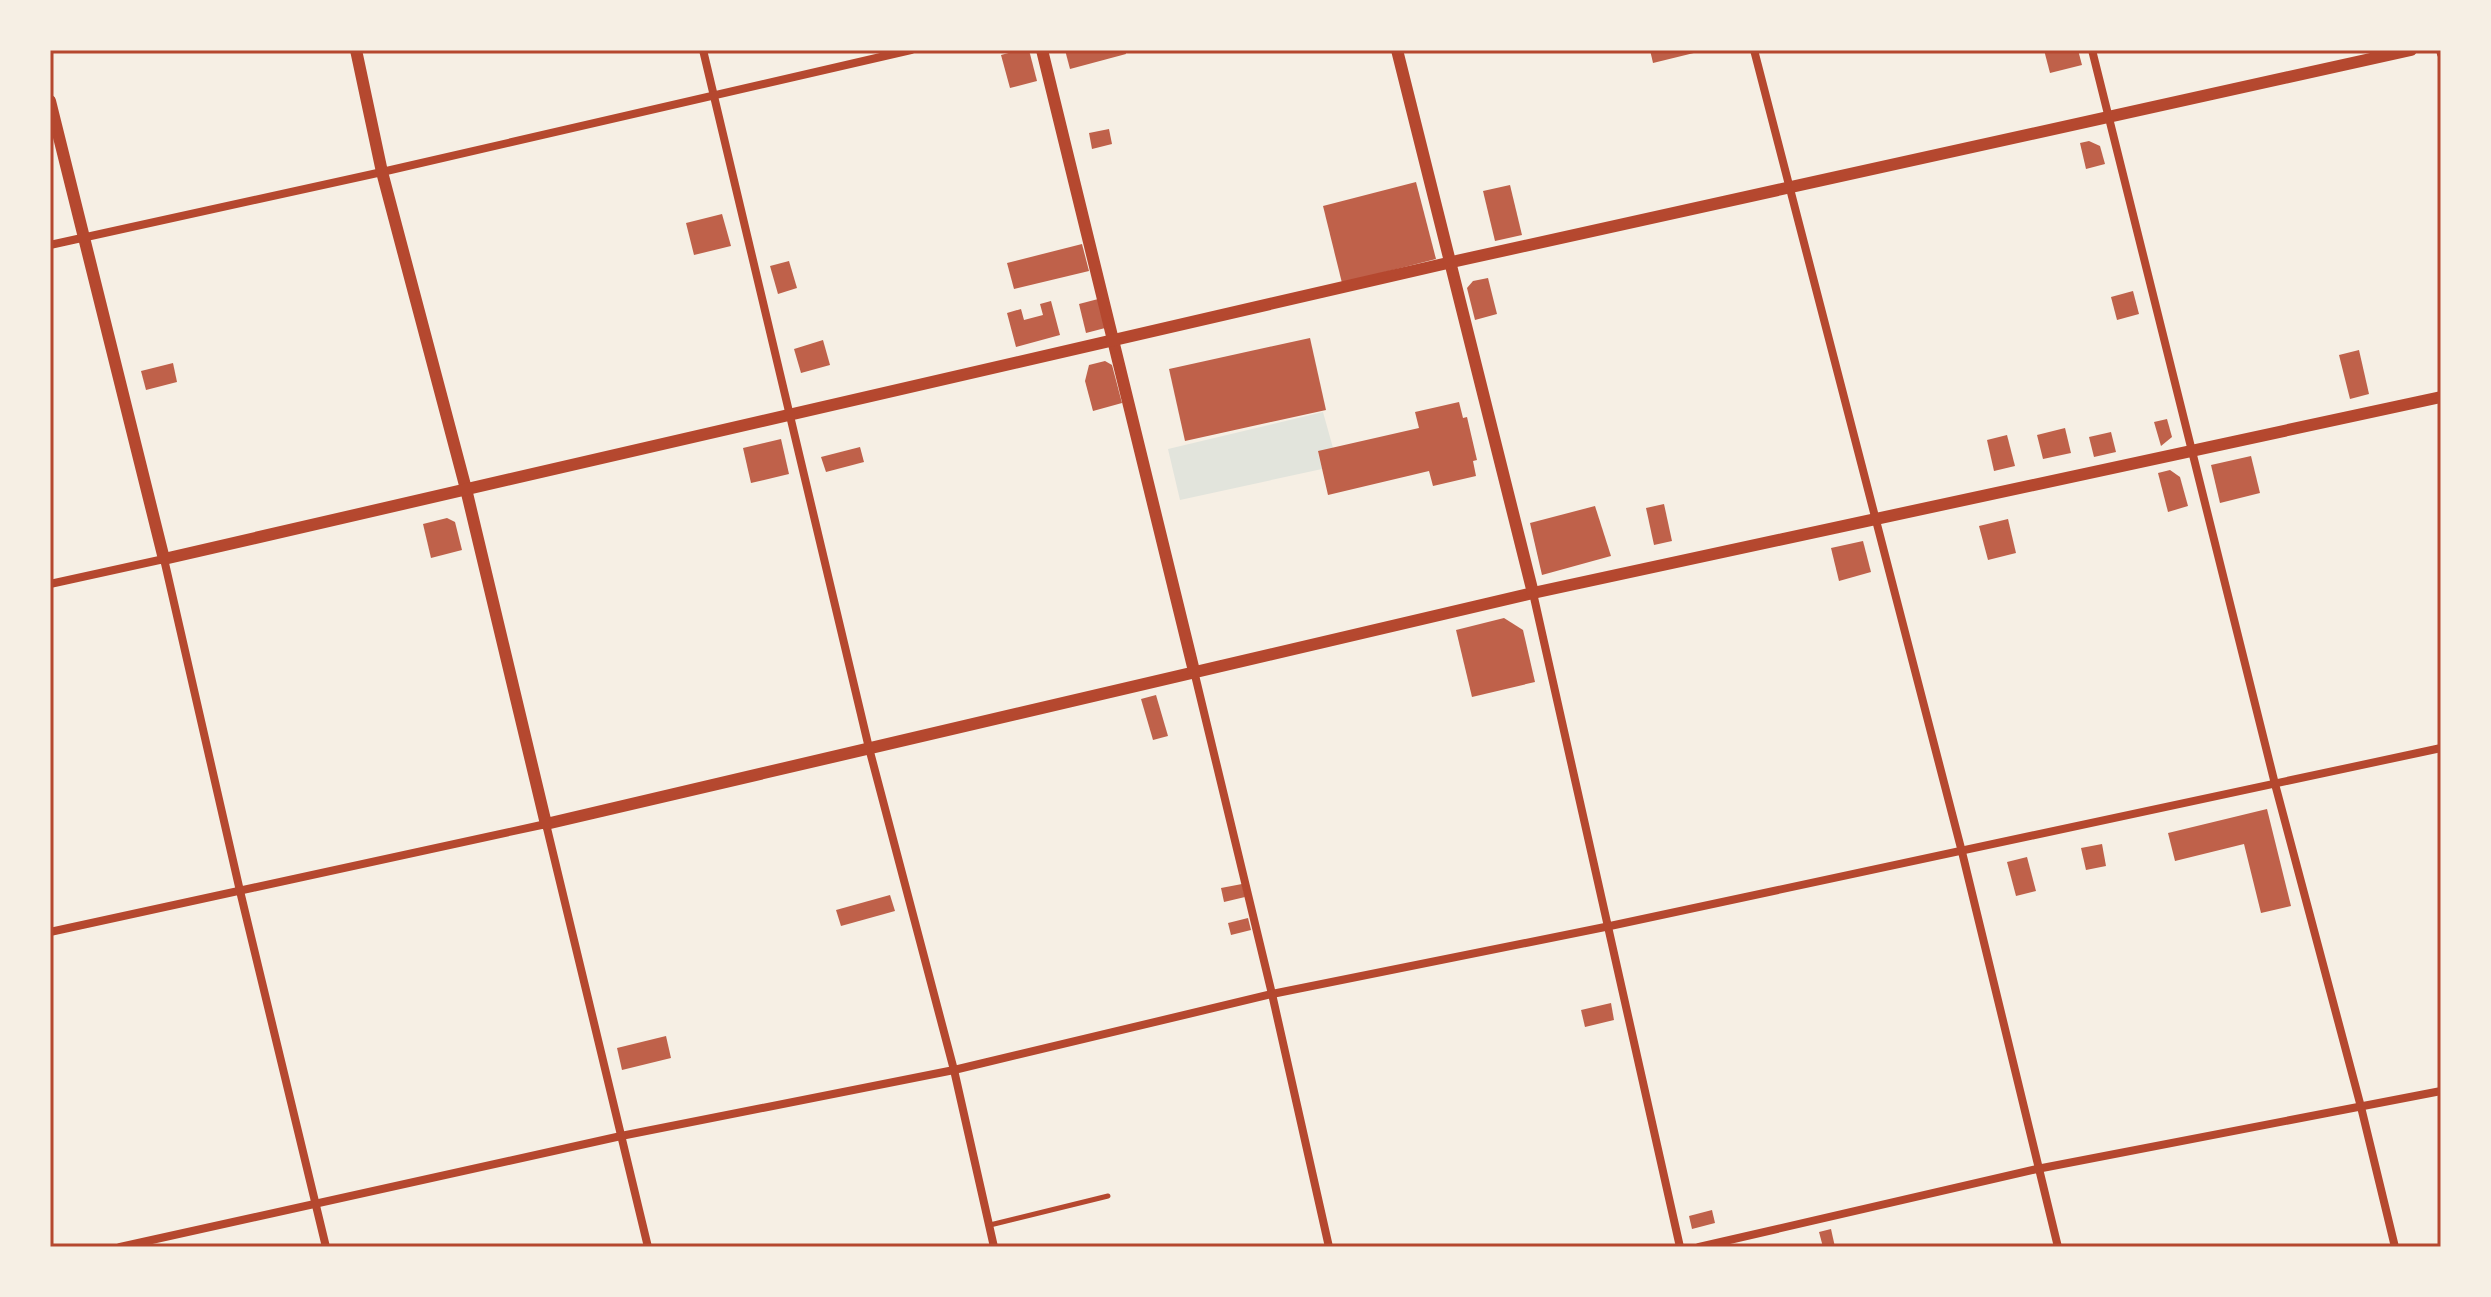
<svg xmlns="http://www.w3.org/2000/svg" width="2491" height="1297" viewBox="0 0 2491 1297" font-family="'Exo 2',sans-serif">
	<rect width="100%" height="100%" fill="#f6efe4"/>
	<polygon fill="#e2e4dc" points="1323,412 1333,448 1318,452 1322,469 1180,500 1168,449"/>
	<g fill="#bf614a">
		<polygon points="1020,50 1029,50 1037,81 1010,88 1001,55"/>
		<polygon points="1065,50 1125,50 1126,54 1070,69"/>
		<polygon points="1650,50 1702,50 1702,51 1653,63"/>
		<polygon points="2044,50 2078,50 2082,65 2050,73"/>
		<polygon points="1109,129 1112,144 1092,149 1089,133"/>
		<polygon points="2089,141 2100,146 2105,164 2086,169 2080,143"/>
		<polygon points="1416,182 1436,259 1342,283 1323,206"/>
		<polygon points="1510,185 1522,235 1495,241 1483,191"/>
		<polygon points="722,214 731,246 694,255 686,223"/>
		<polygon points="1082,244 1089,271 1014,289 1007,263"/>
		<polygon points="789,261 797,288 778,294 770,266"/>
		<polygon points="1488,278 1497,314 1475,320 1467,288 1473,281"/>
		<polygon points="2133,291 2139,314 2117,320 2111,297"/>
		<polygon points="1102,298 1109,327 1086,333 1079,304"/>
		<polygon points="1051,301 1060,335 1016,347 1007,313 1021,309 1024,320 1043,315 1040,304"/>
		<polygon points="1310,338 1326,410 1185,441 1169,369"/>
		<polygon points="823,340 830,365 801,373 794,349"/>
		<polygon points="2359,350 2369,394 2350,399 2339,355"/>
		<polygon points="1105,361 1112,365 1122,403 1093,411 1085,381 1089,365"/>
		<polygon points="173,363 177,382 146,390 141,371"/>
		<polygon points="1459,402 1463,418 1467,417 1477,460 1473,461 1476,476 1433,486 1429,471 1328,495 1318,451 1419,428 1415,412"/>
		<polygon points="2167,419 2172,437 2161,446 2154,422"/>
		<polygon points="2065,428 2071,453 2043,459 2037,435"/>
		<polygon points="2111,432 2116,452 2094,457 2089,437"/>
		<polygon points="2007,435 2015,466 1994,471 1987,440"/>
		<polygon points="781,439 789,474 751,483 743,448"/>
		<polygon points="860,447 864,462 826,472 821,457"/>
		<polygon points="2251,456 2260,493 2220,503 2211,465"/>
		<polygon points="2170,470 2180,477 2188,506 2168,512 2158,473"/>
		<polygon points="1664,504 1672,541 1654,545 1646,508"/>
		<polygon points="1595,506 1611,556 1542,575 1530,523"/>
		<polygon points="447,518 455,522 462,550 431,558 423,524"/>
		<polygon points="2008,519 2016,553 1988,560 1979,526"/>
		<polygon points="1863,541 1871,572 1839,581 1831,548"/>
		<polygon points="1504,618 1523,630 1535,682 1472,697 1456,630"/>
		<polygon points="1156,695 1168,736 1153,740 1141,699"/>
		<polygon points="2267,809 2291,906 2261,913 2244,844 2175,861 2168,833"/>
		<polygon points="2102,844 2106,866 2086,870 2081,848"/>
		<polygon points="2027,857 2036,891 2016,896 2007,862"/>
		<polygon points="1242,884 1245,897 1224,902 1221,888"/>
		<polygon points="890,895 895,911 841,926 836,910"/>
		<polygon points="1248,918 1251,930 1231,935 1228,923"/>
		<polygon points="1611,1003 1614,1020 1585,1027 1581,1010"/>
		<polygon points="666,1036 671,1058 622,1070 617,1048"/>
		<polygon points="1712,1210 1715,1223 1692,1229 1689,1216"/>
		<polygon points="1831,1229 1835,1247 1823,1247 1819,1232"/>
	</g>
	<g fill="none" stroke-linecap="round" stroke-linejoin="round">
		<polyline stroke="#b5482f" stroke-width="5" points="990,1225 1108,1196"/>
		<g stroke="#b5482f" stroke-width="8">
			<polyline points="703,50 869,748 954,1070 994,1247"/>
			<polyline points="1754,50 1962,852 2058,1247"/>
			<polyline points="2092,50 2275,784 2361,1107 2395,1247"/>
			<polyline points="2440,50 2441,54"/>
			<polyline points="50,245 382,172 911,50"/>
			<polyline points="50,584 164,559 240,891 326,1247"/>
			<polyline points="1533,593 1680,1247"/>
			<polyline points="1194,671 1272,994 1329,1247"/>
			<polyline points="50,932 546,824 648,1247"/>
			<polyline points="120,1247 621,1136 954,1070 1272,994 1610,926 2441,748"/>
			<polyline points="1699,1247 2037,1169 2441,1091"/>
		</g>
		<g stroke="#b5482f" stroke-width="12">
			<polyline points="356,50 382,172 466,489 546,824 1533,593 2441,397"/>
			<polyline points="1042,50 1194,671"/>
			<polyline points="1397,50 1533,593"/>
			<polyline points="50,101 164,559 1452,262 2411,50"/>
		</g>
	</g>
	<rect width="2491" height="1297" fill="none" stroke="#f6efe4" stroke-width="104"/>
	<rect x="52" y="52" width="2387" height="1193" fill="none" stroke="#b5482f" stroke-width="3"/>
</svg>
